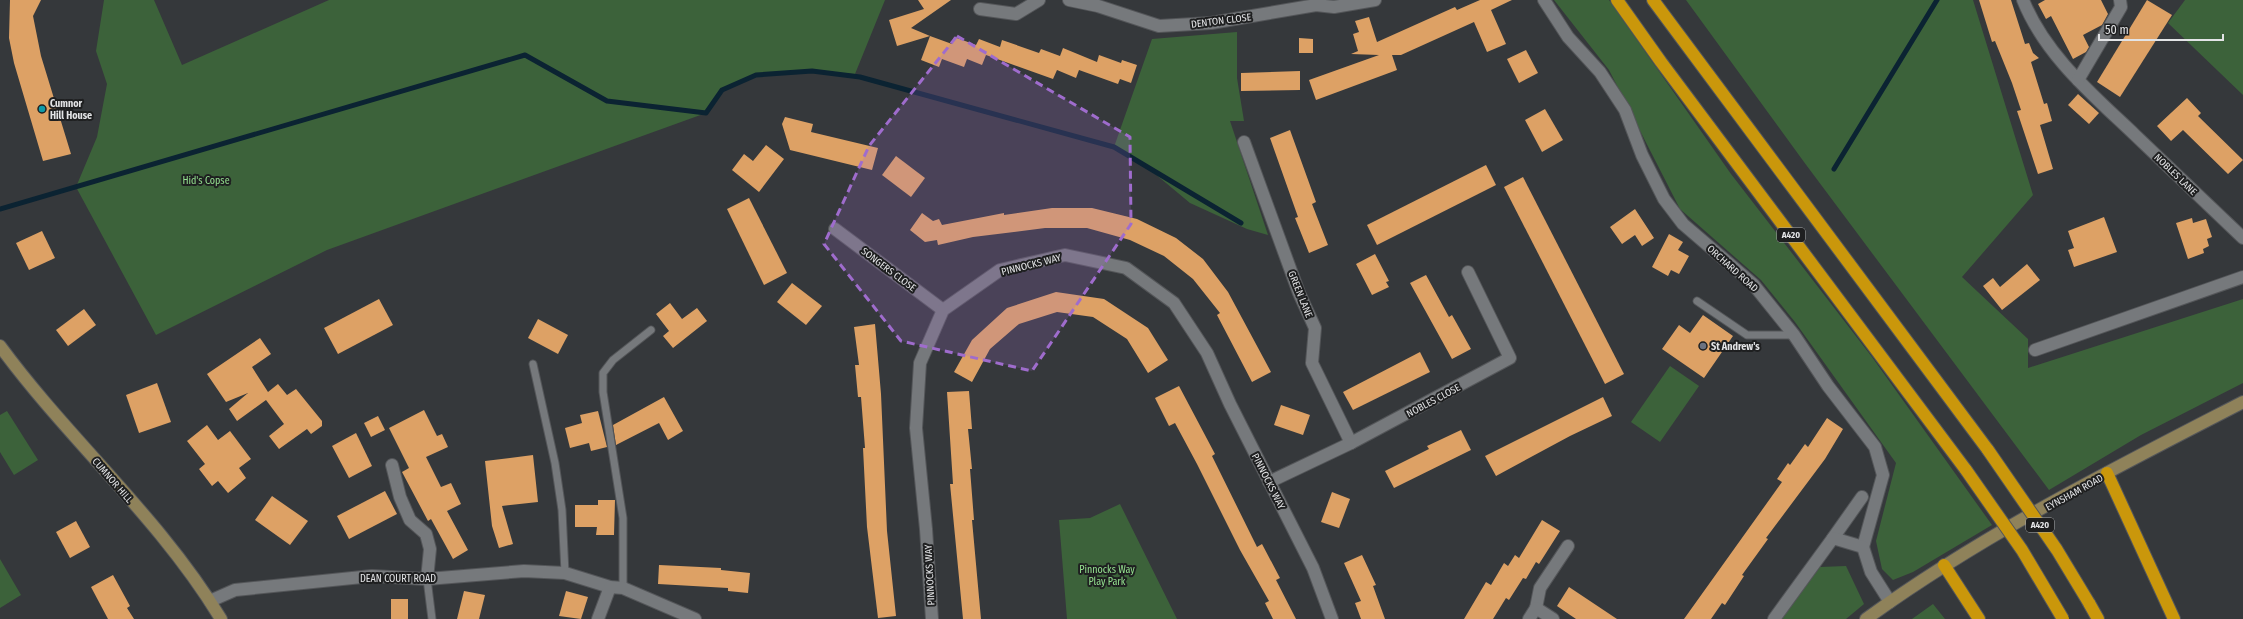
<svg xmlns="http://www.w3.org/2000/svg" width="2243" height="619" viewBox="0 0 2243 619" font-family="'Fira Sans Condensed',sans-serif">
	<rect width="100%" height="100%" fill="#35383b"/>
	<g fill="#3c623a">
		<polygon points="104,0 154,0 182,65 329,0 885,0 855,74 812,71 756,75 722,90 706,113 327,250 156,335 76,187 97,137 107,84 96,51"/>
		<polygon points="1554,0 1609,0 1731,174 1872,357 1992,525 1913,572 1893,580 1882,569 1876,541 1896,463 1795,322 1761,280 1680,209 1609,70"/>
		<polygon points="1686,0 1973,0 2033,195 1962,277 2028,339 2028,368 2243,299 2243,383 2141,435 2049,490 1804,162"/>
		<polygon points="2185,0 2243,0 2243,95 2168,23"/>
		<polygon points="1237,32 1237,78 1244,121 1230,121 1268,235 1247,229 1190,203 1148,168 1114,147 1152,39"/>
		<polygon points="1670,366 1699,386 1660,442 1631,422"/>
		<polygon points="7,411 38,460 14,475 0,452 0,415"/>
		<polygon points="1120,504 1177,619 1067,619 1059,520 1090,518"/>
		<polygon points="0,559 21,595 0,608"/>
		<polygon points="1846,566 1864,604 1846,619 1781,619 1820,567"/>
		<polygon points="1933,604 1945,619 1912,619"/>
	</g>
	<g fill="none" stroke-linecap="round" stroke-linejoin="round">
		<g stroke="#0b2332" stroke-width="5">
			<polyline points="1834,169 1937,0"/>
			<polyline points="0,209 525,55 607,101 706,113 722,90 756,75 812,71 860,77 1114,147 1241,223"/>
		</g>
	</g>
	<g fill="#dda165">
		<polygon points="10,0 41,0 33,16 41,56 71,154 43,161 14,63 9,38"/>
		<polygon points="918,0 951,0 911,28 930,36 897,46 889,20 924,9"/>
		<polygon points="1480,0 1512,0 1491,10 1506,44 1487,52 1474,22 1401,55 1392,55 1397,70 1316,100 1309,80 1379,55 1351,54 1358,51 1353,34 1359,32 1355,21 1369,17 1377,42 1455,7 1457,10"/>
		<polygon points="1979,0 2011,0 2025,44 2029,43 2033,53 2039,58 2031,62 2044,104 2047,103 2052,121 2040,125 2053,169 2038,174 2017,111 2021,110 2012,83 1995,41 1992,42"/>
		<polygon points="2045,0 2101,0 2108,14 2102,25 2083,35 2089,47 2086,52 2073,59 2051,16 2046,19 2038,4"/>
		<polygon points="2147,0 2172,15 2120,97 2097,82"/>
		<polygon points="930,36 952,44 954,37 976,45 979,39 1000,47 1002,40 1039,53 1041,49 1060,56 1063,48 1097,62 1099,55 1121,63 1122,60 1137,65 1131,83 1120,79 1118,84 1079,70 1076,78 1057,70 1053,79 986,55 982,65 967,59 964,67 942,59 939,67 921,60"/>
		<polygon points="1299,38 1313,39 1313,53 1299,53"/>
		<polygon points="1526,50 1538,73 1519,83 1507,59"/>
		<polygon points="1300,71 1300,90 1241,91 1241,73"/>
		<polygon points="2078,94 2099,113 2089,124 2068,105"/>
		<polygon points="2187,98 2201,113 2198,116 2243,160 2228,174 2183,130 2171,141 2157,126"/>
		<polygon points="1545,109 1563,140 1542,152 1525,120"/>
		<polygon points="785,117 813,124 811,132 878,148 872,170 790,150 782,124"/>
		<polygon points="1290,130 1316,202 1312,204 1328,245 1309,253 1295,218 1298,217 1270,138"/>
		<polygon points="766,145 784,159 759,192 732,170 744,154 753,161"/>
		<polygon points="896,156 925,178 911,197 882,175"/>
		<polygon points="1486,165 1496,185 1377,245 1367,225"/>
		<polygon points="1523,177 1624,374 1605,384 1504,187"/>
		<polygon points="749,198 787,273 764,285 727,209"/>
		<polygon points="1052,208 1092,208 1137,219 1176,238 1203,259 1228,292 1271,372 1252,382 1217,315 1220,313 1193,279 1164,256 1130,240 1087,228 1045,228 973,237 938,245 937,240 925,242 910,230 922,213 933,221 939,219 942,225 1004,213 1004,215"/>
		<polygon points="1635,209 1654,238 1642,246 1635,235 1622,244 1610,227"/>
		<polygon points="2104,217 2117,252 2074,267 2068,250 2074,248 2068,231"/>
		<polygon points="2192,218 2193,223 2206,219 2212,237 2207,239 2209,246 2203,249 2204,253 2188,259 2176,223"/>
		<polygon points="42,231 55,258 29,270 16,243"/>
		<polygon points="1669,234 1683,242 1678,250 1689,256 1679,274 1671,270 1668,276 1652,267"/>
		<polygon points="1375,254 1389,281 1386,282 1389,287 1372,295 1356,264"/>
		<polygon points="2027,264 2040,280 2002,310 1983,286 1993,278 2000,287"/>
		<polygon points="1426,275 1449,317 1452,315 1471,349 1452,359 1410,283"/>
		<polygon points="792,283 822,306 806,325 777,302"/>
		<polygon points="1056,292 1104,299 1148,328 1168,360 1148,373 1127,339 1093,317 1057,312 1019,324 990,349 972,382 954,372 972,340 1007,308"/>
		<polygon points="379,299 393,325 338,354 324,328"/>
		<polygon points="670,303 682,319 697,308 707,321 673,348 663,336 669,331 656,314"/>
		<polygon points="84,309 96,325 68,346 56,330"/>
		<polygon points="1703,315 1733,336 1704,378 1662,349 1679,325 1690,333"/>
		<polygon points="538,319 568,335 558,354 528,338"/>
		<polygon points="875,324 881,394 887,531 896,616 878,618 867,527 863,448 865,448 861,397 858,397 855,365 859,365 854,327"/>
		<polygon points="260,338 271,354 252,367 268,392 278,384 287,395 296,389 322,421 322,426 311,434 307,429 279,449 269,436 284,424 266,400 237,421 229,409 248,393 226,402 207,374"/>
		<polygon points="1420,352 1430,372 1353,410 1343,392"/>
		<polygon points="157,383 171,422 139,433 126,395"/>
		<polygon points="1179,386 1215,454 1212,456 1257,547 1262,544 1280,578 1276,580 1296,619 1273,619 1265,603 1269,601 1240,550 1197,464 1175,423 1169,426 1155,398"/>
		<polygon points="969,391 972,429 968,429 972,469 970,469 974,520 972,520 981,619 963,619 950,484 953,484 947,392"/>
		<polygon points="664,397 683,431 668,440 659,423 616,445 613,425"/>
		<polygon points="1603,397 1612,416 1570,436 1496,476 1485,456"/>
		<polygon points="1281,405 1310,415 1303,435 1274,425"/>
		<polygon points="424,410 437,436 442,434 448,447 426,457 441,487 451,483 461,504 447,511 468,550 453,559 431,519 428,521 402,472 409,468 389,428"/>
		<polygon points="598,411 607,447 591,451 589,443 570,448 565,428 582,423 580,415"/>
		<polygon points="378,416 385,430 371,437 364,423"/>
		<polygon points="1827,418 1843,429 1825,459 1766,538 1768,539 1742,575 1744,576 1725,605 1722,603 1711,619 1684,619 1782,482 1777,479 1788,463 1790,465 1805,444 1808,447"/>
		<polygon points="207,425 218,440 230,431 251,459 239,468 246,478 228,493 218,481 212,486 199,469 205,464 187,441"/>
		<polygon points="1461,430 1471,450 1394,488 1385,471 1429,449 1427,446"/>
		<polygon points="356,433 372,466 349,478 332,446"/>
		<polygon points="533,455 538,502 502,506 513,544 499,548 492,526 485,461"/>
		<polygon points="385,491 397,514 349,539 337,516"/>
		<polygon points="1332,492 1350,499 1339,528 1321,522"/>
		<polygon points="272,496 308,521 290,545 255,520"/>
		<polygon points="598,500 615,500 614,535 596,535 597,527 575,527 575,505 598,505"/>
		<polygon points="1542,520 1560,531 1539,564 1536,562 1526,579 1523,578 1509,600 1506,598 1493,619 1464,619 1486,582 1491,585 1504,563 1508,566 1515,555 1519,558"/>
		<polygon points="76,521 90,547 70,558 56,532"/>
		<polygon points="1362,555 1376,585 1373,586 1385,619 1361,619 1355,603 1361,601 1344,563"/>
		<polygon points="659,565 721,568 721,570 750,573 748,593 728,591 728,588 658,584"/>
		<polygon points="113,575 130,606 127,608 134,619 108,619 91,587"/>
		<polygon points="1569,587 1617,619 1576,619 1557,606"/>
		<polygon points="464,591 485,595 479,619 457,619"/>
		<polygon points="566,591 588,597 581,619 559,616"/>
		<rect x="391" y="599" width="17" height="20"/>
	</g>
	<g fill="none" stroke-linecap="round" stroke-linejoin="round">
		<defs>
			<g id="lane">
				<polyline points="1697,301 1747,335 1794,335"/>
				<polyline points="533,364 555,463 562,510 565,573"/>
				<polyline points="427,579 432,619"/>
				<polyline points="623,588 623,518 603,392 603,373 613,360 651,330"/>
			</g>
			<g id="street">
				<polyline points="1069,0 1098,6 1159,26 1211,23 1316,5 1334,7 1375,0"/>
				<polyline points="1544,0 1568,37 1600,72 1625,110 1642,155 1664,199 1683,224 1753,284 1794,335 1828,386 1875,447 1883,475 1863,547"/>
				<path d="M2023,0C2045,55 2093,95 2135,135C2171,169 2207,204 2243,238"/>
				<polyline points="980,9 1016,14 1039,0"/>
				<polyline points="2078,80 2121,7 2120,0"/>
				<polyline points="1244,142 1299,293 1315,328 1312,363 1351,443"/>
				<polyline points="835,229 943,310"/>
				<polyline points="2035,350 2243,277"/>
				<polyline points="392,465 400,497 410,520 426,534 430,549 427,579"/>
				<polyline points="1269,482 1351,443 1510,358 1468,272"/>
				<polyline points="1833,538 1862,497"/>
				<polyline points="210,601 235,590 372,576 427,579 524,571 565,573 610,587 623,588 695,619"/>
				<polyline points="1536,608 1540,588 1568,546"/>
				<polyline points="598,619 610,587"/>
				<polyline points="932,619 926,529 916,428 920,363 943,310 1000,270 1065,255 1126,268 1174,303 1207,353 1230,404 1313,568 1332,619"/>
				<polyline points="1529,619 1536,608 1553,619"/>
				<polyline points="1774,619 1833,538 1863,547 1871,572 1890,602"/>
			</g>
			<g id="secondary">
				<path d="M0,346C69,440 160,518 221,619"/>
				<path d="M1866,619C1983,534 2115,468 2243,402"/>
			</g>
			<g id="highway">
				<polyline points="1617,0 1661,62 1966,470"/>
				<polyline points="1653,0 1988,450"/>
				<polyline points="2107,473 2174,619"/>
				<polyline points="1944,565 1979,619"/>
				<polyline points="2089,603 2098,619"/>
			</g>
		</defs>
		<use href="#lane" stroke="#545659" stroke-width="9"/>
		<use href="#street" stroke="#545659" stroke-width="14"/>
		<use href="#secondary" stroke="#545659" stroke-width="14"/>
		<use href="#highway" stroke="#545659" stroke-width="14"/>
		<use href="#lane" stroke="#76797c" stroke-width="7"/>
		<use href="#street" stroke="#76797c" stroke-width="12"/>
		<use href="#secondary" stroke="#8f825a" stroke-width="12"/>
		<use href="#highway" stroke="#ca970b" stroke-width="12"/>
		<defs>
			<g id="highway-bridge">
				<polyline points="1988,450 2057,550 2089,603"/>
				<polyline points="1966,470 2022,550 2063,619"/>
			</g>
		</defs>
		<use href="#highway-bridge" stroke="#545659" stroke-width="14" stroke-linecap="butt"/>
		<use href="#highway-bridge" stroke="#ca970b" stroke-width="12"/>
	</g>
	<path fill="#9f6ccd" fill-opacity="0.2" stroke="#9f6ccd" stroke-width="3" stroke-dasharray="8 5" stroke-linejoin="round" d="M957,36L1130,137L1131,224L1032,371L901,341L824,244L869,146Z"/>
	<circle fill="#0f9aa8" stroke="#1e1f20" stroke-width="1.5" cx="42" cy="109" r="4"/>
	<circle fill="#6b7280" stroke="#1e1f20" stroke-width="1.5" cx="1703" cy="346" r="4"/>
	<g text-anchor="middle" stroke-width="4" stroke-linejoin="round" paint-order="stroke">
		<g fill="#1e1f20" stroke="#a8a9ab" stroke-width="1">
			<rect x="1777" y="228" width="28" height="14" rx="3"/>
			<rect x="2026" y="518" width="28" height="14" rx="3"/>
		</g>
		<g font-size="9" font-weight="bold" fill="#e3e4e6">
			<text x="1791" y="238">A420</text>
			<text x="2040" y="528">A420</text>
		</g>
		<g font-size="10" fill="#e3e4e6" stroke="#1e1f20">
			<text transform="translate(1221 20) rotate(-7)" y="4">DENTON CLOSE</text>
			<text transform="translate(2176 174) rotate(44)" y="4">NOBLES LANE</text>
			<text transform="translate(1031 264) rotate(-14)" y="4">PINNOCKS WAY</text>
			<text transform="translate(1733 268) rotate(42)" y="4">ORCHARD ROAD</text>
			<text transform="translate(889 269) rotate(37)" y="4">SONGERS CLOSE</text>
			<text transform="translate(1301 294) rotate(68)" y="4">GREEN LANE</text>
			<text transform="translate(1433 400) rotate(-28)" y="4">NOBLES CLOSE</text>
			<text transform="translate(113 480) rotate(49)" y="4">CUMNOR HILL</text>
			<text transform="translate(1269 481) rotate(63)" y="4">PINNOCKS WAY</text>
			<text transform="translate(2074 492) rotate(-29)" y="4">EYNSHAM ROAD</text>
			<text transform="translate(929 575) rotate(-93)" y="4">PINNOCKS WAY</text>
			<text x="398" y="582">DEAN COURT ROAD</text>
		</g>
		<g font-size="10" font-weight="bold" fill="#e3e4e6" stroke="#1e1f20" text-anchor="start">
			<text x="50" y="107">Cumnor<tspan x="50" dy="12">Hill House</tspan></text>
			<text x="1711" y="350">St Andrew's</text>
		</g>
		<g font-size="10" fill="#95e290" stroke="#1e1f20">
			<text x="206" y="184">Hid's Copse</text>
			<text x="1107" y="573">Pinnocks Way<tspan x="1107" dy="12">Play Park</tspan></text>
		</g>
	</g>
	<path d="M2099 34v6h124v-6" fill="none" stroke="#e3e4e6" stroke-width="2"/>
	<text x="2105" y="34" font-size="12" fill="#e3e4e6" stroke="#1e1f20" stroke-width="3" paint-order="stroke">50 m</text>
</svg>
